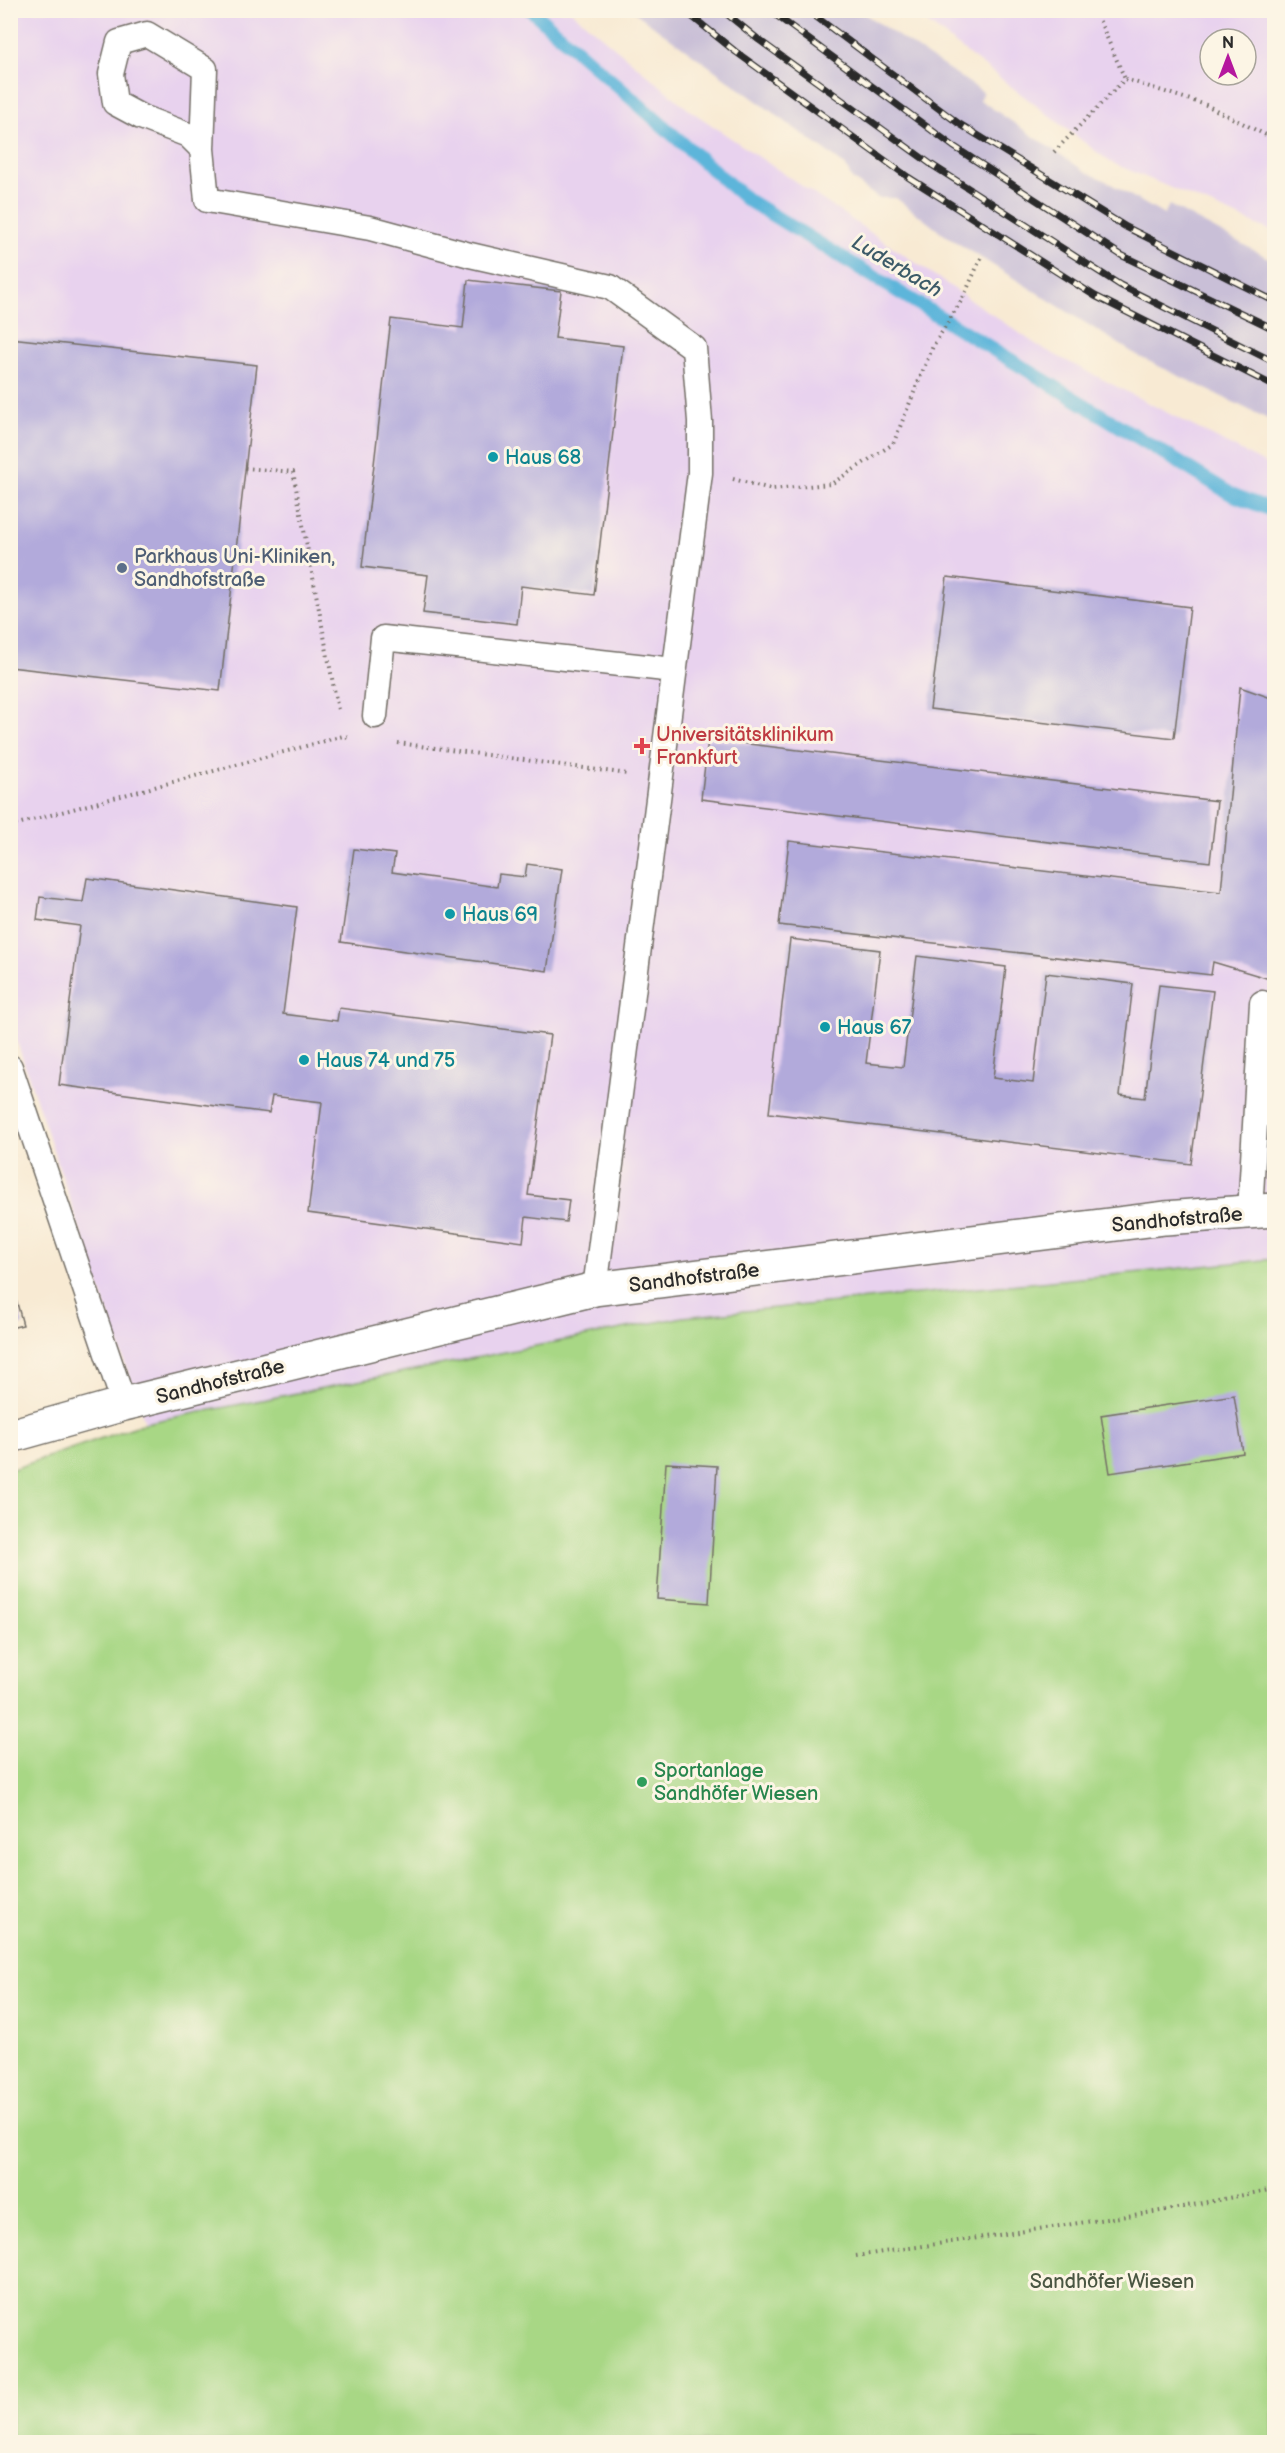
<svg xmlns="http://www.w3.org/2000/svg" width="1285" height="2453" viewBox="0 0 1285 2453" font-family="'Balsamiq Sans',sans-serif">
	<rect width="100%" height="100%" fill="#fcf5e5"/>
	<filter id="ink" filterUnits="userSpaceOnUse"><feTurbulence type="fractalNoise" baseFrequency=".0167" numOctaves="2"/><feDisplacementMap in="SourceGraphic" scale="12" xChannelSelector="R" yChannelSelector="G"/><feConvolveMatrix kernelMatrix="1 2 1 2 8 2 1 2 1" color-interpolation-filters="sRGB"/></filter>
	<filter id="wash" filterUnits="userSpaceOnUse"><feTurbulence type="fractalNoise" baseFrequency=".008" numOctaves="4" result="noise"/><feDisplacementMap in="SourceGraphic" scale="24" xChannelSelector="R" yChannelSelector="G"/><feGaussianBlur stdDeviation="1.35" result="paint"/><feColorMatrix in="noise" values="0 0 0 0 0 0 0 0 0 0 0 0 0 0 0 0 0 1.4 0 .05"/><feComposite in="paint" operator="in"/></filter>
	<g filter="url(#wash)">
		<rect width="100%" height="100%" fill="#f8ead3"/>
		<g fill="#e8d2ee" fill-rule="evenodd">
			<polygon points="10,11 571,11 688,109 1040,347 1274,468 1274,1259 683,1317 145,1423 11,1024"/>
			<path d="M912,11H1274V232L1110,162ZM1210,39H1246V75H1210Z"/>
		</g>
		<polygon fill="#c9bfd7" points="633,11 860,11 983,92 980,100 1086,172 1104,180 1164,215 1169,205 1274,261 1274,422 1140,357 943,234 896,198 878,198 852,179 845,165"/>
		<polygon fill="#a8d785" stroke="#6a8158" stroke-width="1.5" points="1274,1259 1274,2442 11,2442 10,1470 145,1423 683,1317"/>
		<g fill="none" stroke-linecap="round" stroke-linejoin="round">
			<polyline stroke="#5db5da" stroke-width="14" points="531,10 746,199 1231,494 1274,511"/>
		</g>
		<g id="blocks">
			<g fill="#b2aadb">
				<polygon points="468,280 561,291 555,338 623,346 594,595 521,586 517,624 423,613 428,575 362,567 391,319 463,328"/>
				<polygon points="10,338 257,365 220,691 10,667"/>
				<polygon points="947,577 1190,607 1174,738 930,709"/>
				<polygon points="1240,687 1274,699 1273,980 1213,962 1211,975 779,925 789,841 1221,892"/>
				<polygon points="708,739 1217,801 1210,862 701,799"/>
				<polygon points="354,849 395,854 392,872 497,887 499,874 525,877 527,864 562,869 547,971 341,942"/>
				<polygon points="87,878 297,907 283,1014 337,1021 339,1008 550,1035 528,1195 569,1200 566,1222 526,1217 523,1242 308,1213 322,1102 272,1096 269,1113 59,1085 80,926 37,920 40,897 83,902"/>
				<polygon points="790,939 880,950 866,1063 903,1067 917,956 1006,967 993,1078 1033,1083 1046,973 1133,984 1120,1095 1145,1098 1159,985 1213,991 1191,1164 769,1113"/>
				<polygon points="10,1277 23,1325 10,1328"/>
				<polygon points="1234,1395 1243,1453 1110,1473 1101,1415"/>
				<polygon points="666,1463 717,1466 709,1603 657,1599"/>
			</g>
		</g>
	</g>
	<g filter="url(#ink)">
		<use href="#blocks" fill-opacity="0" stroke="#736e66" stroke-width="1.5"/>
		<g fill="none" stroke-linecap="round" stroke-linejoin="round">
			<defs>
				<g id="lane">
					<polyline points="202,149 188,135 141,117 115,103 111,74 119,42 147,34 205,69 202,149 207,200 370,228 470,255 610,287 694,348 700,421 700,473 595,1289"/>
					<polyline points="375,716 383,638 674,670"/>
					<polyline points="10,1067 124,1404"/>
					<polyline points="1250,1212 1262,1003"/>
				</g>
				<polyline id="street" points="10,1436 124,1404 595,1289 1165,1218 1274,1210"/>
			</defs>
			<use href="#lane" stroke="#736e66" stroke-width="27"/>
			<use href="#street" stroke="#736e66" stroke-width="36"/>
			<g stroke="#736e66" stroke-width="4" stroke-dasharray="1.5 4.5" stroke-linecap="butt">
				<polyline points="1095,10 1125,79"/>
				<polyline points="1054,152 1125,79 1206,105 1274,139"/>
				<polyline points="245,468 293,472 338,710"/>
				<polyline points="733,479 771,489 831,484 893,444 933,346 963,298 981,258"/>
				<polyline points="398,743 628,774"/>
				<polyline points="10,826 343,736 349,737"/>
				<polyline points="856,2256 1167,2210 1274,2189"/>
			</g>
			<use href="#lane" stroke="#fff" stroke-width="24"/>
			<use href="#street" stroke="#fff" stroke-width="33"/>
			<defs>
				<g id="rail">
					<polyline points="684,10 736,52 908,177 1095,296 1274,386"/>
					<polyline points="722,10 759,40 932,165 1120,285 1274,362"/>
					<polyline points="769,10 953,146 1121,255 1274,329"/>
					<polyline points="807,10 958,123 1126,227 1274,301"/>
				</g>
			</defs>
			<use href="#rail" stroke="#2b2b2b" stroke-width="7"/>
			<use href="#rail" stroke="#fcf5e5" stroke-width="4.5" stroke-dasharray="14" stroke-linecap="butt"/>
		</g>
	</g>
	<g fill="#0f9aa8" stroke="#fcf5e5" stroke-width="2">
		<circle cx="493" cy="457" r="6"/>
		<circle cx="450" cy="914" r="6"/>
		<circle cx="825" cy="1027" r="6"/>
		<circle cx="304" cy="1060" r="6"/>
	</g>
	<circle fill="#5c6f8a" stroke="#fcf5e5" stroke-width="2" cx="122" cy="568" r="6"/>
	<path fill="#e0444e" stroke="#fcf5e5" stroke-width="2" d="M639 737h6v6h6v6h-6v6h-6v-6h-6v-6h6z"/>
	<circle fill="#2e9e5b" stroke="#fcf5e5" stroke-width="2" cx="642" cy="1782" r="6"/>
	<g text-anchor="middle" stroke-width="6" stroke-linejoin="round" paint-order="stroke">
		<g font-size="20" fill="#0d838f" stroke="#fcf5e5" text-anchor="start">
			<text x="505" y="464">Haus 68</text>
			<text x="462" y="921">Haus 69</text>
			<text x="837" y="1034">Haus 67</text>
			<text x="316" y="1067">Haus 74 und 75</text>
		</g>
		<g font-size="20" fill="#4e5e75" stroke="#fcf5e5" text-anchor="start">
			<text x="134" y="563">Parkhaus Uni-Kliniken,<tspan x="134" dy="23">Sandhofstraße</tspan></text>
		</g>
		<g font-size="20" fill="#be3a42" stroke="#fcf5e5" text-anchor="start">
			<text x="656" y="741">Universitätsklinikum<tspan x="656" dy="23">Frankfurt</tspan></text>
		</g>
		<g font-size="20" fill="#2b2b2b" stroke="#fcf5e5">
			<text transform="translate(1177 1219) rotate(-5)" y="7">Sandhofstraße</text>
			<text transform="translate(694 1277) rotate(-7)" y="7">Sandhofstraße</text>
			<text transform="translate(220 1381) rotate(-14)" y="7">Sandhofstraße</text>
		</g>
		<g font-size="20" fill="#27864d" stroke="#fcf5e5" text-anchor="start">
			<text x="654" y="1777">Sportanlage<tspan x="654" dy="23">Sandhöfer Wiesen</tspan></text>
		</g>
		<g font-size="20" fill="#4a5642" stroke="#fcf5e5">
			<text x="1112" y="2288">Sandhöfer Wiesen</text>
		</g>
		<g font-size="21" font-style="italic" fill="#3c5b68" stroke="#fcf5e5">
			<text transform="translate(897 266) rotate(31)" y="7">Luderbach</text>
		</g>
	</g>
	<rect width="1285" height="2453" fill="none" stroke="#fcf5e5" stroke-width="36"/>
	<g transform="translate(1228 57)"><circle r="28" fill="#fcf5e5" stroke="#a8a49b" stroke-width="1.5"/>
	<path d="M0-4.5L10 22L0 15L-10 22Z" fill="#b5179e"/>
	<text y="-9" font-size="16" font-weight="bold" text-anchor="middle" fill="#2b2b2b">N</text>
	</g>
</svg>
